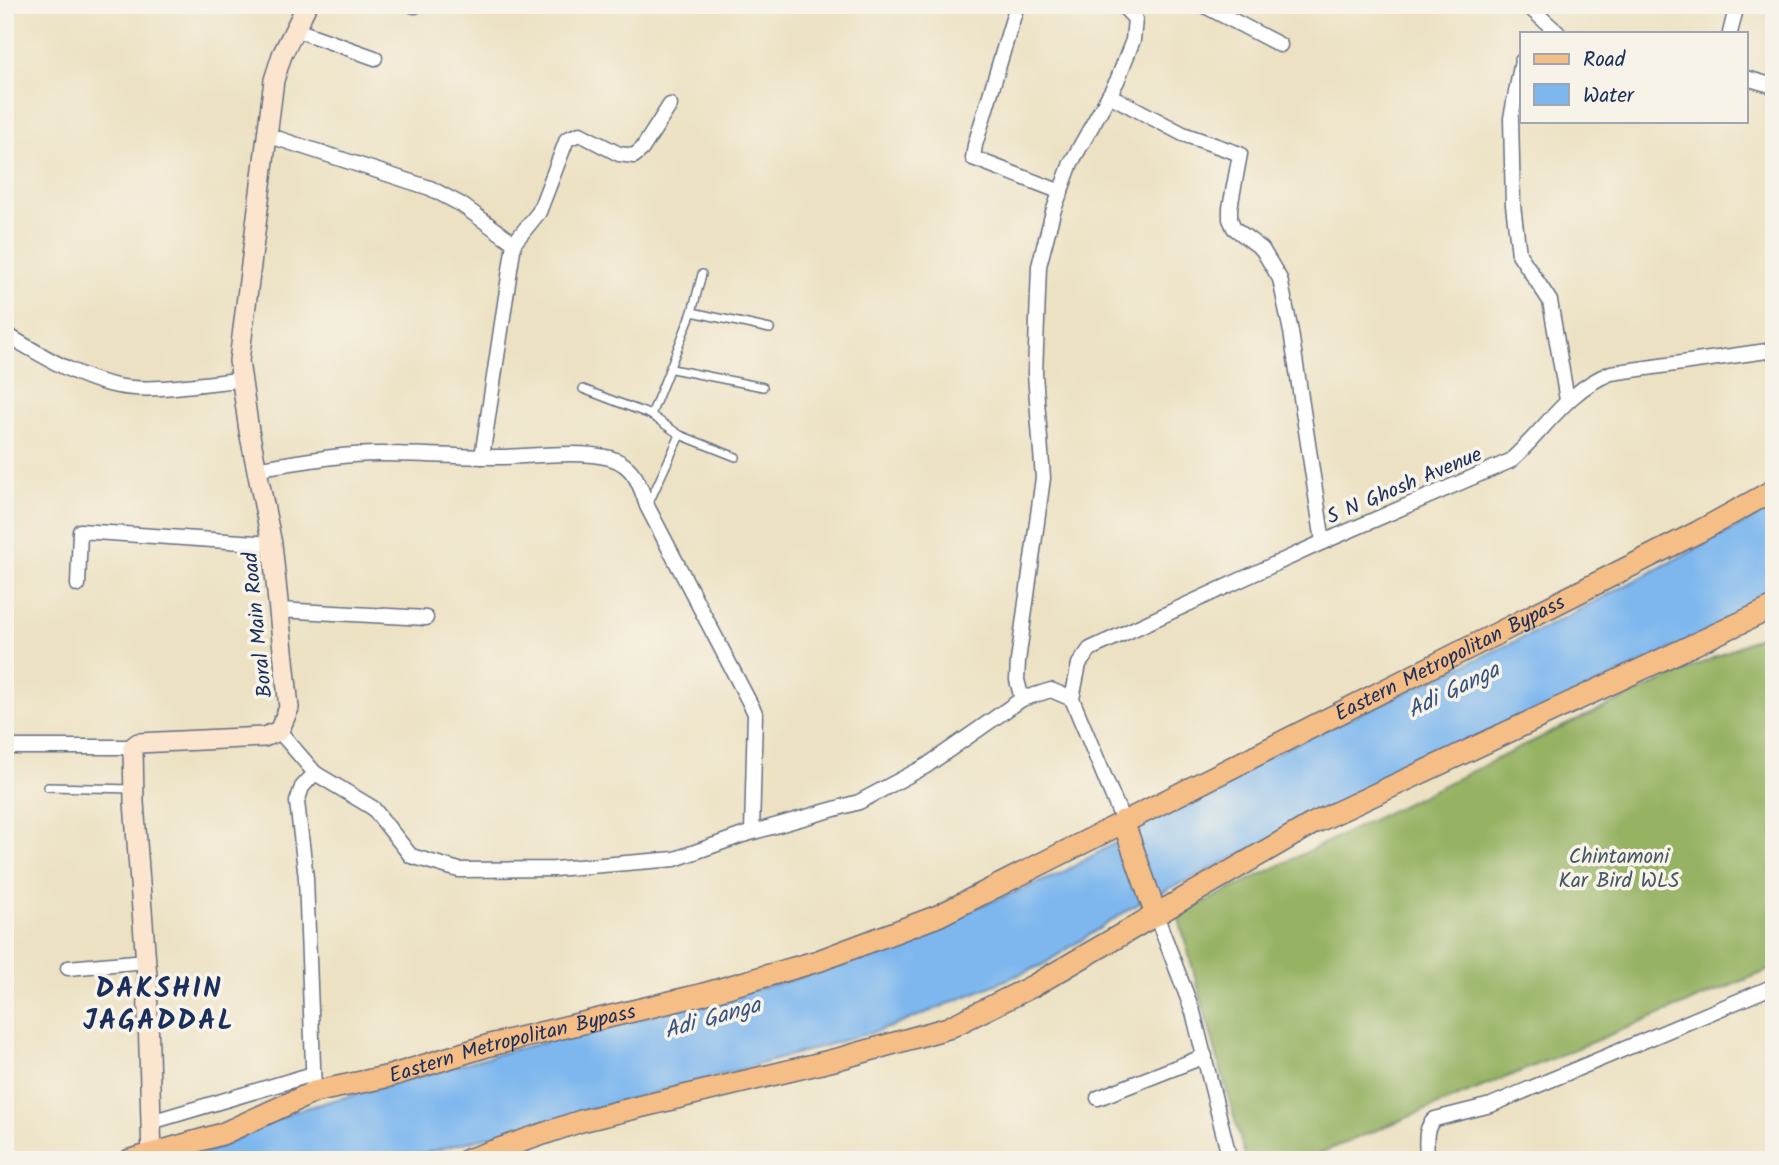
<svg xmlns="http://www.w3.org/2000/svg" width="1779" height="1165" viewBox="0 0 1779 1165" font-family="Kalam,sans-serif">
	<rect width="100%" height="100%" fill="#f7f3e8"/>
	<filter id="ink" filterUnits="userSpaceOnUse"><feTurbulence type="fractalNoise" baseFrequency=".0143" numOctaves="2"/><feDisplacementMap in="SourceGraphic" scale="14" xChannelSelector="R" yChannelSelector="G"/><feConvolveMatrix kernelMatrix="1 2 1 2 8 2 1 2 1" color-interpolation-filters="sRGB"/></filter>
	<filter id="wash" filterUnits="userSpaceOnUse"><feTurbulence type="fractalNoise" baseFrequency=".00686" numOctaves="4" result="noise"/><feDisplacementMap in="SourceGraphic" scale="28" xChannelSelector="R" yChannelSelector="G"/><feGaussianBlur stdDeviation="1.57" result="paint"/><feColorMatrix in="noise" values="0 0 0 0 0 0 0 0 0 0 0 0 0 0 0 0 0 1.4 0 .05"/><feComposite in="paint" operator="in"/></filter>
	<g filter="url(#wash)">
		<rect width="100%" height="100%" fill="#ece1c2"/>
		<polygon fill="#96b264" stroke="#587061" stroke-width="2" points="1774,630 1774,968 1303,1160 1246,1160 1178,915 1564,726"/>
		<polygon fill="#7eb7ee" stroke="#4c73a6" stroke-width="2" points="1774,508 1774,600 1139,903 1042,965 894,1026 732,1072 399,1160 191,1160 292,1112 509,1051 796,979 1058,875 1267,757 1546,627"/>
	</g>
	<g filter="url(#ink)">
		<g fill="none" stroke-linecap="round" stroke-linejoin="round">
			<defs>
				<g id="service">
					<polyline points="692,312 702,274"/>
					<polyline points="672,369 763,387"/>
					<polyline points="583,389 651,415 680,435 648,505"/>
					<polyline points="651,415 692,312 770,329"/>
					<polyline points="680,435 736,457"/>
					<polyline points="48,787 133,789"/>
				</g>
				<g id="minor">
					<polyline points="412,5 415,6"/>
					<polyline points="1017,5 975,145 973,158 1061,192"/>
					<polyline points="1203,5 1280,45"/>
					<polyline points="1527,5 1558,33"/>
					<polyline points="294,29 375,58"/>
					<polyline points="1730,33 1737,5"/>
					<polyline points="1522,61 1511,118 1513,205 1519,254 1550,301 1567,400"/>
					<polyline points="1746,78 1774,86"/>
					<polyline points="1109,95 1183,134 1240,154 1230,208 1230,219 1234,228 1262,249 1280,279 1291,332 1323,542"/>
					<polyline points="267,135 430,188 462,205 514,243"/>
					<path d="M5,334C40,354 77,378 117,386C156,393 201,383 241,380"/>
					<polyline points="482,457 514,243 539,212 567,139 580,134 619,154 634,156 642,149 670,105"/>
					<path d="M259,468C299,462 339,454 380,454C421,454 462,457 503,457C534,456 581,450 610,458C634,465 640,484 647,506L755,713L752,832"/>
					<polyline points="78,585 80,531 272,544"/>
					<polyline points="279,610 426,618"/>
					<polyline points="1022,699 1017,680 1018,661 1043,478 1035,374 1039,266 1053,212 1071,163 1117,81 1133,40 1135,19 1122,5"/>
					<path d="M1072,699L1079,664L1090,649L1323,542L1510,461C1545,430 1567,390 1611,373L1774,350"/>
					<polyline points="279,731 315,773 373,808 411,856 459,870 554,869 675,859 743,835 859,802 926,766 1022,699 1051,690 1072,699 1123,821"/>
					<polyline points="5,747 133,747"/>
					<polyline points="1156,915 1193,1012 1230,1160"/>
					<polyline points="68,968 146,961"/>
					<polyline points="314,1092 306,878 297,802 302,787 315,773"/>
					<polyline points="1098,1098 1205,1056"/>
					<polyline points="151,1122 313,1074"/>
					<path d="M1427,1160C1427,1146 1423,1128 1435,1119L1491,1105L1774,986"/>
				</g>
				<polyline id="secondary" points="152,1160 147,977 134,802 133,747 138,743 264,737 279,731 289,708 272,544 249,431 239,361 274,80 282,55 307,5"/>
				<g id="primary">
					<polyline points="1123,821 1156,915"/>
					<path id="s1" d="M130,1160L222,1134L314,1092L390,1076L490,1045L700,995L818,961L938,916L1698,532L1774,490"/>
					<polyline points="467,1160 581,1121 838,1059 948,1028 1033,986 1312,824 1774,607"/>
				</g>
			</defs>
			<use href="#service" stroke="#646d81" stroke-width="10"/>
			<use href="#minor" stroke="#646d81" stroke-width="17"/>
			<use href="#secondary" stroke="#646d81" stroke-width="22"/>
			<use href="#primary" stroke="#646d81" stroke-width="24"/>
			<use href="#service" stroke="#fff" stroke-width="7"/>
			<use href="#minor" stroke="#fff" stroke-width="14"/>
			<use href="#secondary" stroke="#fbe5cf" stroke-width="19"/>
			<use href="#primary" stroke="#f6be87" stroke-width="21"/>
		</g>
	</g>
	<g text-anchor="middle" stroke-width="7" stroke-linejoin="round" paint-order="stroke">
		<g font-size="21" fill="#1b2f5e" stroke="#f7f3e8">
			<text transform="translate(1404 485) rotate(-23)" y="7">S N Ghosh Avenue</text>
			<text transform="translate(257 625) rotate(-96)" y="7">Boral Main Road</text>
			<text dy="7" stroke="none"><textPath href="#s1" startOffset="1419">Eastern Metropolitan Bypass</textPath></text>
			<text dy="7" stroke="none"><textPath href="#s1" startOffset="401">Eastern Metropolitan Bypass</textPath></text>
		</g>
		<g font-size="21" fill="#445763" stroke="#f7f3e8">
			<text x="1619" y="863">Chintamoni<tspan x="1619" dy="24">Kar Bird WLS</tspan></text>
		</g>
		<g font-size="23" font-style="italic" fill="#345182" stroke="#f7f3e8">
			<text transform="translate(1453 689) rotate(-26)" y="8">Adi Ganga</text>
			<text transform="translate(712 1017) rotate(-16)" y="8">Adi Ganga</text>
		</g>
		<g font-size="28" font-weight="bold" letter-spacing="2" fill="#1b2f5e" stroke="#f7f3e8">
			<text x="159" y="997">DAKSHIN<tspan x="159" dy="32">JAGADDAL</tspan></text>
		</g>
	</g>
	<rect width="1779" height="1165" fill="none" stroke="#f7f3e8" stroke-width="28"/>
	<rect x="1520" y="32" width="228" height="91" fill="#f7f3e8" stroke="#9fa5b1" stroke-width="2"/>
	<rect x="1534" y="54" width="35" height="10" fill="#f6be87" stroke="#9fa5b1" stroke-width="2"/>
	<text x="1583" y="66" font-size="21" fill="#1b2f5e">Road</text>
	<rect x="1534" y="84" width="35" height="21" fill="#7eb7ee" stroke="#9fa5b1" stroke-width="2"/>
	<text x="1583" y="102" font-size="21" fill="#1b2f5e">Water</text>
</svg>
